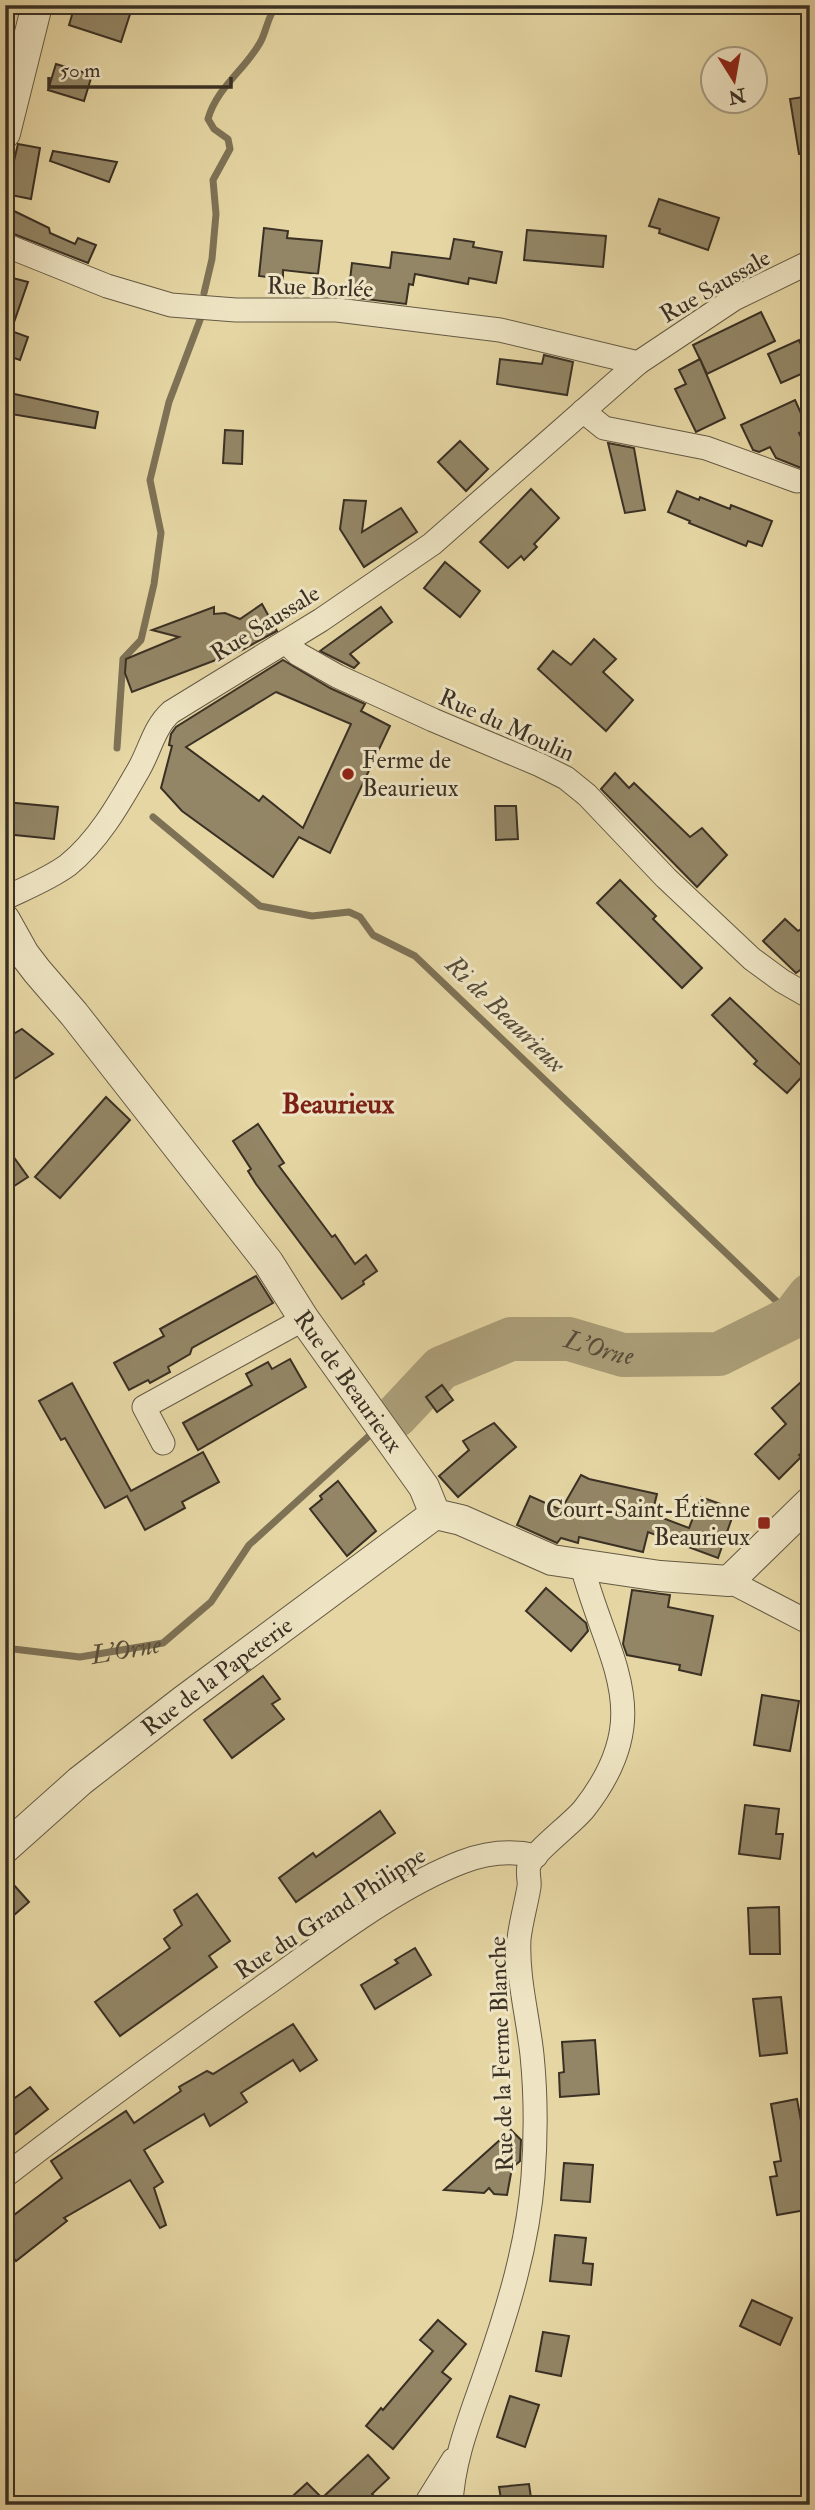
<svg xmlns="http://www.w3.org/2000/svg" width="815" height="2510" viewBox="0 0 815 2510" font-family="'IM FELL Double Pica',serif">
	<rect width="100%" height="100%" fill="#e5d6a3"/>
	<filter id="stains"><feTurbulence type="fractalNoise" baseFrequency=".00286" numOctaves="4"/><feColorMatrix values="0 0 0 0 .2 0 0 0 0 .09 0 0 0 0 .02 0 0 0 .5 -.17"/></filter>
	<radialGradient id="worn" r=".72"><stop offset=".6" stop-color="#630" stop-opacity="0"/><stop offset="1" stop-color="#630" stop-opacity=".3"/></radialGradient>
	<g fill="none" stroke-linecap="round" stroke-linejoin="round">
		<g stroke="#7e7256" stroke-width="7">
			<path d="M204,293L212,259L216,214L213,180L230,149L228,139L214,129L208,119C217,87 246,69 261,41C267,29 268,15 277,5"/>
			<polyline points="117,748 123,659 141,640 154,584 161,533 150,480 169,402 200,320"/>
			<polyline points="153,817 260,906 312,916 349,912 360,917 373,935 415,956 793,1317"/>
			<path id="s1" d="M5,1648L80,1657L163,1643L211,1602L249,1545L370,1435"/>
		</g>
		<path stroke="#ab9e78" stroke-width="44" id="s2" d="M396,1416L441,1368L511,1339H569L623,1355L719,1354L793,1317L810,1295"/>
	</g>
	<g fill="#938666" stroke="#3a3024" stroke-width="2" fill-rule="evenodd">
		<polygon points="75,5 114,5 131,11 121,42 69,25"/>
		<polygon points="56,64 92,75 84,101 48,90"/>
		<polygon points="810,96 810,153 799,154 790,99"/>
		<polygon points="18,144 40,148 31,199 6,194"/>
		<polygon points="53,151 117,162 109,182 50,161"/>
		<polygon points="659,199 719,218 708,250 659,233 660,229 649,226"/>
		<polygon points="14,211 49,228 50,233 75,244 78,238 96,245 88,263 6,231"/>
		<polygon points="264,228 288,231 287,238 322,241 318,274 283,270 283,279 259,276"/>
		<polygon points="527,230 606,236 603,267 524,260"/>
		<polygon points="454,239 474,242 473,247 502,252 496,283 469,278 468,284 415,274 413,285 409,284 406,304 348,297 352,263 390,268 392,252 450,259"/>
		<polygon points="5,276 28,282 11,331 28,337 20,360 5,355"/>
		<polygon points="761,312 775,341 707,374 693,345"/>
		<polygon points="799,340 810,364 810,370 781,383 768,354"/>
		<polygon points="544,355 573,362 567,395 497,384 500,359 542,364"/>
		<polygon points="700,359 725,418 696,432 675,389 686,384 679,370"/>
		<polygon points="5,392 98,412 95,428 5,413"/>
		<polygon points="795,400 808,429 799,433 810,455 810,464 801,468 776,458 770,447 759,452 753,450 741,425"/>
		<polygon points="225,430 243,431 242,464 223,463"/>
		<polygon points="460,441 488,469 466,491 438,462"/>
		<polygon points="608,443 634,448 645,510 625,513"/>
		<polygon points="531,489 559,518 534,544 537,547 524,560 521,556 508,568 480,542"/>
		<polygon points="677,491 699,500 700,497 730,509 731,505 772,521 762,546 748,541 746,546 689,523 690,521 668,512"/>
		<polygon points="344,500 366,501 362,532 401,508 417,532 364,567 340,529"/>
		<polygon points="445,562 480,591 460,617 424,588"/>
		<polygon points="262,604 277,631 242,650 132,692 125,673 126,659 179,637 152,630 214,607 214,614 225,613 240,619"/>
		<polygon points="381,607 392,622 350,654 359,663 354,668 320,651"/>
		<polygon points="594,639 616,659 603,672 633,700 606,731 538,669 553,651 571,665"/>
		<path d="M283,660L330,688L365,704L361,711L390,726L330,853L299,837L273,877L182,811L161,788L172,746L169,745L171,734L176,727ZM276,692L351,724L303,828L263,796L259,801L186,747Z"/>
		<polygon points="615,773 629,788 634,783 690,837 702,828 727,855 697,887 601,789"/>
		<polygon points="5,802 58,807 54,839 5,834"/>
		<polygon points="495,806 516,806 518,839 496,840"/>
		<polygon points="620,880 656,916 653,919 702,968 682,988 597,903"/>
		<polygon points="785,919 798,931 810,923 810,963 796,973 763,941"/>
		<polygon points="730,998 807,1071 787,1093 754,1064 757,1061 712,1015"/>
		<polygon points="22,1029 53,1054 5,1085 5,1039"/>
		<polygon points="106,1097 130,1120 60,1198 35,1177"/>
		<polygon points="258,1124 284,1163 279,1166 332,1237 335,1235 355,1264 366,1255 377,1271 363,1281 364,1284 342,1299 256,1184 248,1171 251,1169 233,1141"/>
		<polygon points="5,1145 28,1177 5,1192"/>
		<polygon points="256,1276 273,1303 192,1348 190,1354 168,1367 170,1372 150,1383 148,1380 129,1390 114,1363 164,1336 160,1329"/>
		<polygon points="290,1359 306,1387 198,1450 183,1423 252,1385 246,1374 268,1362 272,1369"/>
		<polygon points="810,1374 810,1446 799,1455 801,1457 779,1479 755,1454 786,1424 772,1408"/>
		<polygon points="72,1383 131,1491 203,1452 219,1482 182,1502 185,1508 145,1530 127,1496 105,1508 65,1438 61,1440 39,1401"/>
		<polygon points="442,1385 453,1400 437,1412 426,1397"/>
		<polygon points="494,1423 516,1447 458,1497 439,1476 469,1450 463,1441"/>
		<polygon points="581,1475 589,1479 657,1494 652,1514 689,1528 701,1497 735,1509 718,1558 648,1532 643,1552 579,1537 578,1543 561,1538 557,1543 517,1525 530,1496 561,1510"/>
		<polygon points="338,1481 376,1531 347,1556 310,1509 322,1499 320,1496"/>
		<polygon points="546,1588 586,1623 588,1631 571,1651 526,1611"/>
		<polygon points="632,1590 670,1595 668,1607 713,1616 701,1675 679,1670 680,1665 627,1655 623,1644"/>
		<polygon points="263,1676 280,1699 272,1704 284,1719 232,1758 204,1720"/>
		<polygon points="762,1695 799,1701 790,1751 754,1745"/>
		<polygon points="745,1805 779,1809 776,1834 783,1834 780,1859 739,1854"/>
		<polygon points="380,1811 395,1833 296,1902 279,1878 313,1853 316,1857"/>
		<polygon points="5,1875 29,1902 5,1923"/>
		<polygon points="197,1894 230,1941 209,1956 217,1967 120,2036 95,2002 170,1948 164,1939 182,1925 174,1910"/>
		<polygon points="779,1907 780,1954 750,1954 748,1908"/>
		<polygon points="415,1948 431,1975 375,2009 361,1985 398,1963 395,1960"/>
		<polygon points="781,1997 787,2053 760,2056 753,1999"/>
		<polygon points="293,2024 317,2060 300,2071 293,2060 241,2093 247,2102 210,2126 204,2114 144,2150 163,2182 154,2188 166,2225 160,2228 130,2180 64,2218 67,2221 16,2261 5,2247 5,2222 62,2178 51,2161 126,2111 134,2123 181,2091 179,2087 207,2071 213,2074"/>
		<polygon points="595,2040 599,2094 560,2097 559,2073 564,2072 562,2042"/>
		<polygon points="30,2087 48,2109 5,2142 5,2105"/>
		<polygon points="797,2099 810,2170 802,2173 806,2210 777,2215 770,2177 777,2176 774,2162 781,2161 771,2104"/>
		<polygon points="511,2130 521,2140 520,2161 512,2168 507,2195 494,2194 489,2188 484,2193 444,2190"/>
		<polygon points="564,2163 593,2165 590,2202 561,2200"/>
		<polygon points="555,2235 586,2238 583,2263 593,2264 591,2285 550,2281"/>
		<polygon points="752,2300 792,2318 780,2345 740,2326"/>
		<polygon points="438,2320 466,2344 442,2372 451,2379 393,2449 366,2426 381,2408 383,2410 433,2351 420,2340"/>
		<polygon points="543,2332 569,2336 561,2376 536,2371"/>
		<polygon points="510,2396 539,2405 525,2447 497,2437"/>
		<polygon points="368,2455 389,2478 372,2494 384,2505 283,2505 307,2483 322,2498"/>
		<polygon points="529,2484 532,2505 502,2505 499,2487"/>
	</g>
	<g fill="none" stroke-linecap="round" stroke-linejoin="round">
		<defs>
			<g id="minor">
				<polyline points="5,245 107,286 171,305 236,310 337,310 500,330 638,363"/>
				<polyline points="583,411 604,428 706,448 797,481"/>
				<polyline points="286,642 298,654 337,676 433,720 540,765 566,778 587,795 666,878 752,959 782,981 810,997"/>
				<path d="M5,898C26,888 49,879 68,865C99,840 120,802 139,769C150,750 154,727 171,712L321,620L432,544L638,363L734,299L810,262"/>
				<polyline points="163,1443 144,1407 304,1319"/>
				<polyline points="729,1581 810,1623"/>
				<path d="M5,2176C91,2109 179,2046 268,1983C326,1942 396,1887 462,1862C486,1853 511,1850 536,1856"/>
				<polyline points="425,2505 453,2460"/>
				<path d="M451,2505C453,2458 471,2416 486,2372C508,2309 528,2244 533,2177C536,2137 536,2095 532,2055C528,2017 517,1977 519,1939C521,1921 526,1905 529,1887C530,1881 527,1872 529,1866C532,1853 573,1823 584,1809C658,1715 608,1663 582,1566"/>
			</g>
			<g id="tertiary">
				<polyline points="5,133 37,5"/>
				<path id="s3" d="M5,920L24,954L37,971L74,1014L268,1262L304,1319L424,1487L435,1514"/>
				<polyline points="435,1514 461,1520 552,1560 660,1576 729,1581 810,1502"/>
				<path id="s4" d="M5,1848L80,1781L183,1701L435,1514"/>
			</g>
		</defs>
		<use href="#minor" stroke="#655a44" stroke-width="25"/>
		<use href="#tertiary" stroke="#655a44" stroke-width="32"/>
		<use href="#minor" stroke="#eee4c3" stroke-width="23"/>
		<use href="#tertiary" stroke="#eee4c3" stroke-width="30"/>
	</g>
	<g fill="#8f2418" stroke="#eee4c3" stroke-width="2.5">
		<circle cx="348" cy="774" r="7"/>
		<rect x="757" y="1516" width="14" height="14" rx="3.5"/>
	</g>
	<g text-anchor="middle" stroke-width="6" stroke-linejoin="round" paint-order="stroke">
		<g font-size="24" fill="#3a3024" stroke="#eee4c3">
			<text transform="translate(715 286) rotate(-30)" y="8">Rue Saussale</text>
			<text transform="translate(320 287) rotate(2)" y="8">Rue Borlée</text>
			<text transform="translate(265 623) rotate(-32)" y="8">Rue Saussale</text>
			<text transform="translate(507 725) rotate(24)" y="8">Rue du Moulin</text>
			<text dy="8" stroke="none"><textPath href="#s3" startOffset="576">Rue de Beaurieux</textPath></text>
			<text dy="8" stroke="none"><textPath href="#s4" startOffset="273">Rue de la Papeterie</textPath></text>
			<text transform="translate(330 1913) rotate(-33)" y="8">Rue du Grand Philippe</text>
			<text transform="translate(501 2054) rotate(-92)" y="8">Rue de la Ferme Blanche</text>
		</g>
		<g font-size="24" fill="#3a3024" stroke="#eee4c3" text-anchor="start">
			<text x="362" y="768">Ferme de<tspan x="362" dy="28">Beaurieux</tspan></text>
			<text x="750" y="1517" text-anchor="end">Court-Saint-Étienne<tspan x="750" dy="28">Beaurieux</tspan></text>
		</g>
		<g font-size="26" font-style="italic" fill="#564c39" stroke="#eee4c3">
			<text transform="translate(506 1014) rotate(44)" y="9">Ri de Beaurieux</text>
			<text dy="9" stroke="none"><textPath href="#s2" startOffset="231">L'Orne</textPath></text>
			<text dy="9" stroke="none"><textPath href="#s1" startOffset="122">L'Orne</textPath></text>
		</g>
		<g font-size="28" font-weight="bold" fill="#7a1f14" stroke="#eee4c3">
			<text x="338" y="1113">Beaurieux</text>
		</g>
	</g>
	<rect width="815" height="2510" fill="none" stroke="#e5d6a3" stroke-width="28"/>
	<rect x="7" y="7" width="801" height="2496" fill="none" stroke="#3a3024" stroke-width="3.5"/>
	<rect x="14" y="14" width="787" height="2482" fill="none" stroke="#3a3024" stroke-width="2"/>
	<g transform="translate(734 80) rotate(169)"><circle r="33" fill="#eee4c3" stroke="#a69c83" stroke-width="2"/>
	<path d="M0-5L12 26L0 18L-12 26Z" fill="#8f2418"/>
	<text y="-10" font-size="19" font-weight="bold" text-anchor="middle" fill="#3a3024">N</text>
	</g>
	<path d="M49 77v10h182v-10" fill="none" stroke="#3a3024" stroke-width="3.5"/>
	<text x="60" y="77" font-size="21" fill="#3a3024" stroke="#eee4c3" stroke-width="5" paint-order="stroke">50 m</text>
	<rect width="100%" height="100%" filter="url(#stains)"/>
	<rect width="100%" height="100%" fill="url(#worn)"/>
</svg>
